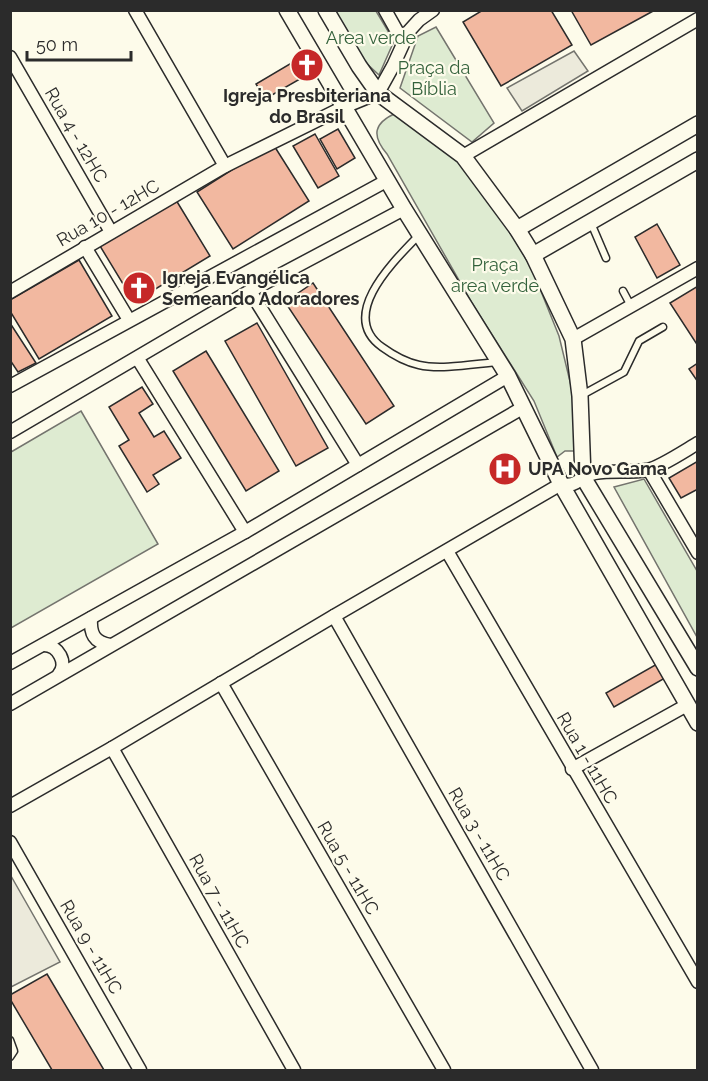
<svg xmlns="http://www.w3.org/2000/svg" width="708" height="1081" viewBox="0 0 708 1081" font-family="Raleway,sans-serif">
	<rect width="100%" height="100%" fill="#fdfbea"/>
	<g fill="#deebd1" stroke="#74746e" stroke-width="1.5">
		<polygon points="334,11 376,11 394,41 379,75 365,62"/>
		<polygon points="436,27 494,123 472,142 400,88 418,36"/>
		<path d="M396,113L461,164L493,203L532,269L559,336L574,398L575,451H565L557,457L534,401L472,303L387,154C371,135 374,123 396,113Z"/>
		<polygon points="81,411 158,544 11,628 11,452"/>
		<polygon points="644,479 697,571 697,637 614,487"/>
	</g>
	<g fill="#eceadb" stroke="#74746e" stroke-width="1.5">
		<polygon points="574,51 588,71 522,111 507,88"/>
		<polygon points="11,876 60,962 11,987 10,987"/>
	</g>
	<g fill="#f2b8a0" stroke="#2b2b2b" stroke-width="1.5">
		<polygon points="483,10 551,10 572,45 501,86 463,22"/>
		<polygon points="571,10 655,10 591,45"/>
		<polygon points="305,55 314,71 265,99 256,84"/>
		<polygon points="338,129 355,158 337,169 320,139"/>
		<polygon points="315,134 339,176 318,188 293,146"/>
		<polygon points="273,144 309,201 233,249 197,192"/>
		<polygon points="176,200 210,256 134,302 100,246"/>
		<polygon points="657,224 680,265 657,278 635,237"/>
		<polygon points="79,260 112,316 39,359 10,311 10,300"/>
		<polygon points="313,283 394,406 366,424 285,302"/>
		<polygon points="698,286 698,346 670,303"/>
		<polygon points="10,323 36,363 18,372 10,360"/>
		<polygon points="257,323 328,448 296,466 225,341"/>
		<polygon points="206,351 279,471 246,491 173,371"/>
		<polygon points="698,363 698,382 689,369"/>
		<polygon points="142,387 153,404 139,413 154,437 164,431 181,458 153,475 159,484 147,492 119,446 129,440 109,407"/>
		<polygon points="698,461 698,489 681,498 669,478"/>
		<polygon points="657,664 665,678 614,707 606,693"/>
		<polygon points="47,974 104,1070 52,1070 10,999 10,995"/>
	</g>
	<g fill="none" stroke-linecap="round" stroke-linejoin="round">
		<defs>
			<g id="service">
				<polyline points="591,223 606,258"/>
				<path d="M419,235C395,260 337,315 382,347C393,355 405,362 419,365C441,370 474,364 497,362"/>
				<polyline points="623,291 631,306"/>
				<polyline points="582,395 624,372 639,341 663,327"/>
				<polyline points="10,1040 14,1051 10,1057"/>
			</g>
			<g id="minor">
				<polyline points="135,10 225,166"/>
				<polyline points="385,10 403,42"/>
				<polyline points="10,57 111,232"/>
				<polyline points="463,156 698,19"/>
				<polyline points="85,247 129,320"/>
				<polyline points="250,291 358,465"/>
				<polyline points="10,292 225,166 344,107 378,93 393,66 409,31 419,20 433,10"/>
				<polyline points="573,339 698,268"/>
				<polyline points="138,359 245,532"/>
				<polyline points="10,386 388,180"/>
				<polyline points="10,432 250,291 404,209"/>
				<polyline points="649,470 698,553"/>
				<polyline points="447,551 698,982"/>
				<polyline points="334,616 592,1070"/>
				<path d="M91,618C90,634 94,642 110,645"/>
				<path d="M44,645C58,645 68,663 59,674"/>
				<polyline points="10,663 245,532 508,376"/>
				<polyline points="221,683 444,1070"/>
				<polyline points="10,704 524,407"/>
				<polyline points="112,748 294,1070"/>
				<polyline points="572,769 687,705"/>
				<path d="M10,806L112,748L334,616L561,484C578,488 579,476 595,473C612,470 630,473 647,470C659,468 686,450 698,443"/>
				<polyline points="10,842 140,1070"/>
			</g>
			<g id="tertiary">
				<polyline points="287,10 404,209 508,376 561,484 698,723"/>
				<polyline points="326,10 359,66 378,93 463,156 517,229 533,255 573,339 580,396 583,477 698,668"/>
				<polyline points="517,229 698,124"/>
				<polyline points="533,255 698,160"/>
			</g>
		</defs>
		<use href="#service" stroke="#2b2b2b" stroke-width="9"/>
		<use href="#minor" stroke="#2b2b2b" stroke-width="15"/>
		<use href="#tertiary" stroke="#2b2b2b" stroke-width="18"/>
		<use href="#service" stroke="#fdfbea" stroke-width="6"/>
		<use href="#minor" stroke="#fdfbea" stroke-width="12"/>
		<use href="#tertiary" stroke="#fdfbea" stroke-width="15"/>
	</g>
	<defs>
		<symbol id="church-disc" viewBox="-11 -11 22 22"><circle r="9.5" fill="#c62828" stroke="#fdfbea"/><path d="M-1.2-6h2.4v3.5h3.3v2.4h-3.3V6h-2.4V-.1h-3.3v-2.4h3.3Z" fill="#fff"/></symbol>
		<symbol id="hospital-disc" viewBox="-11 -11 22 22"><circle r="9.5" fill="#c62828" stroke="#fdfbea"/><path d="M-5-5h3v3.5h4V-5h3V5h-3V1.5h-4V5h-3Z" fill="#fff"/></symbol>
	</defs>
	<g fill-rule="evenodd">
		<use href="#church-disc" x="288" y="46" width="38" height="38"/>
		<use href="#church-disc" x="120" y="269" width="38" height="38"/>
		<use href="#hospital-disc" x="486" y="450" width="38" height="38"/>
	</g>
	<g text-anchor="middle" stroke-width="4.5" stroke-linejoin="round" paint-order="stroke">
		<g font-size="18" fill="#34623c" stroke="#fdfbea">
			<text x="371" y="44">Area verde</text>
			<text x="434" y="74">Praça da<tspan x="434" dy="21">Bíblia</tspan></text>
			<text x="495" y="271">Praça<tspan x="495" dy="21">area verde</tspan></text>
		</g>
		<g font-size="18" font-weight="bold" fill="#2b2b2b" stroke="#fdfbea" text-anchor="start">
			<text x="307" y="102" text-anchor="middle">Igreja Presbiteriana<tspan x="307" dy="21">do Brasil</tspan></text>
			<text x="162" y="284">Igreja Evangélica<tspan x="162" dy="21">Semeando Adoradores</tspan></text>
			<text x="528" y="475">UPA Novo Gama</text>
		</g>
		<g font-size="18" fill="#2b2b2b" stroke="#fdfbea">
			<text transform="translate(76 135) rotate(60)" y="6">Rua 4 - 12HC</text>
			<text transform="translate(108 213) rotate(-30)" y="6">Rua 10 - 12HC</text>
			<text transform="translate(587 758) rotate(60)" y="6">Rua 1 - 11HC</text>
			<text transform="translate(479 834) rotate(60)" y="6">Rua 3 - 11HC</text>
			<text transform="translate(348 868) rotate(60)" y="6">Rua 5 - 11HC</text>
			<text transform="translate(219 901) rotate(61)" y="6">Rua 7 - 11HC</text>
			<text transform="translate(91 947) rotate(60)" y="6">Rua 9 - 11HC</text>
		</g>
	</g>
	<rect width="708" height="1081" fill="none" stroke="#2b2b2b" stroke-width="24"/>
	<path d="M27 51v9h104v-9" fill="none" stroke="#2b2b2b" stroke-width="3"/>
	<text x="36" y="51" font-size="18" fill="#2b2b2b" stroke="#fdfbea" stroke-width="4.5" paint-order="stroke">50 m</text>
</svg>
